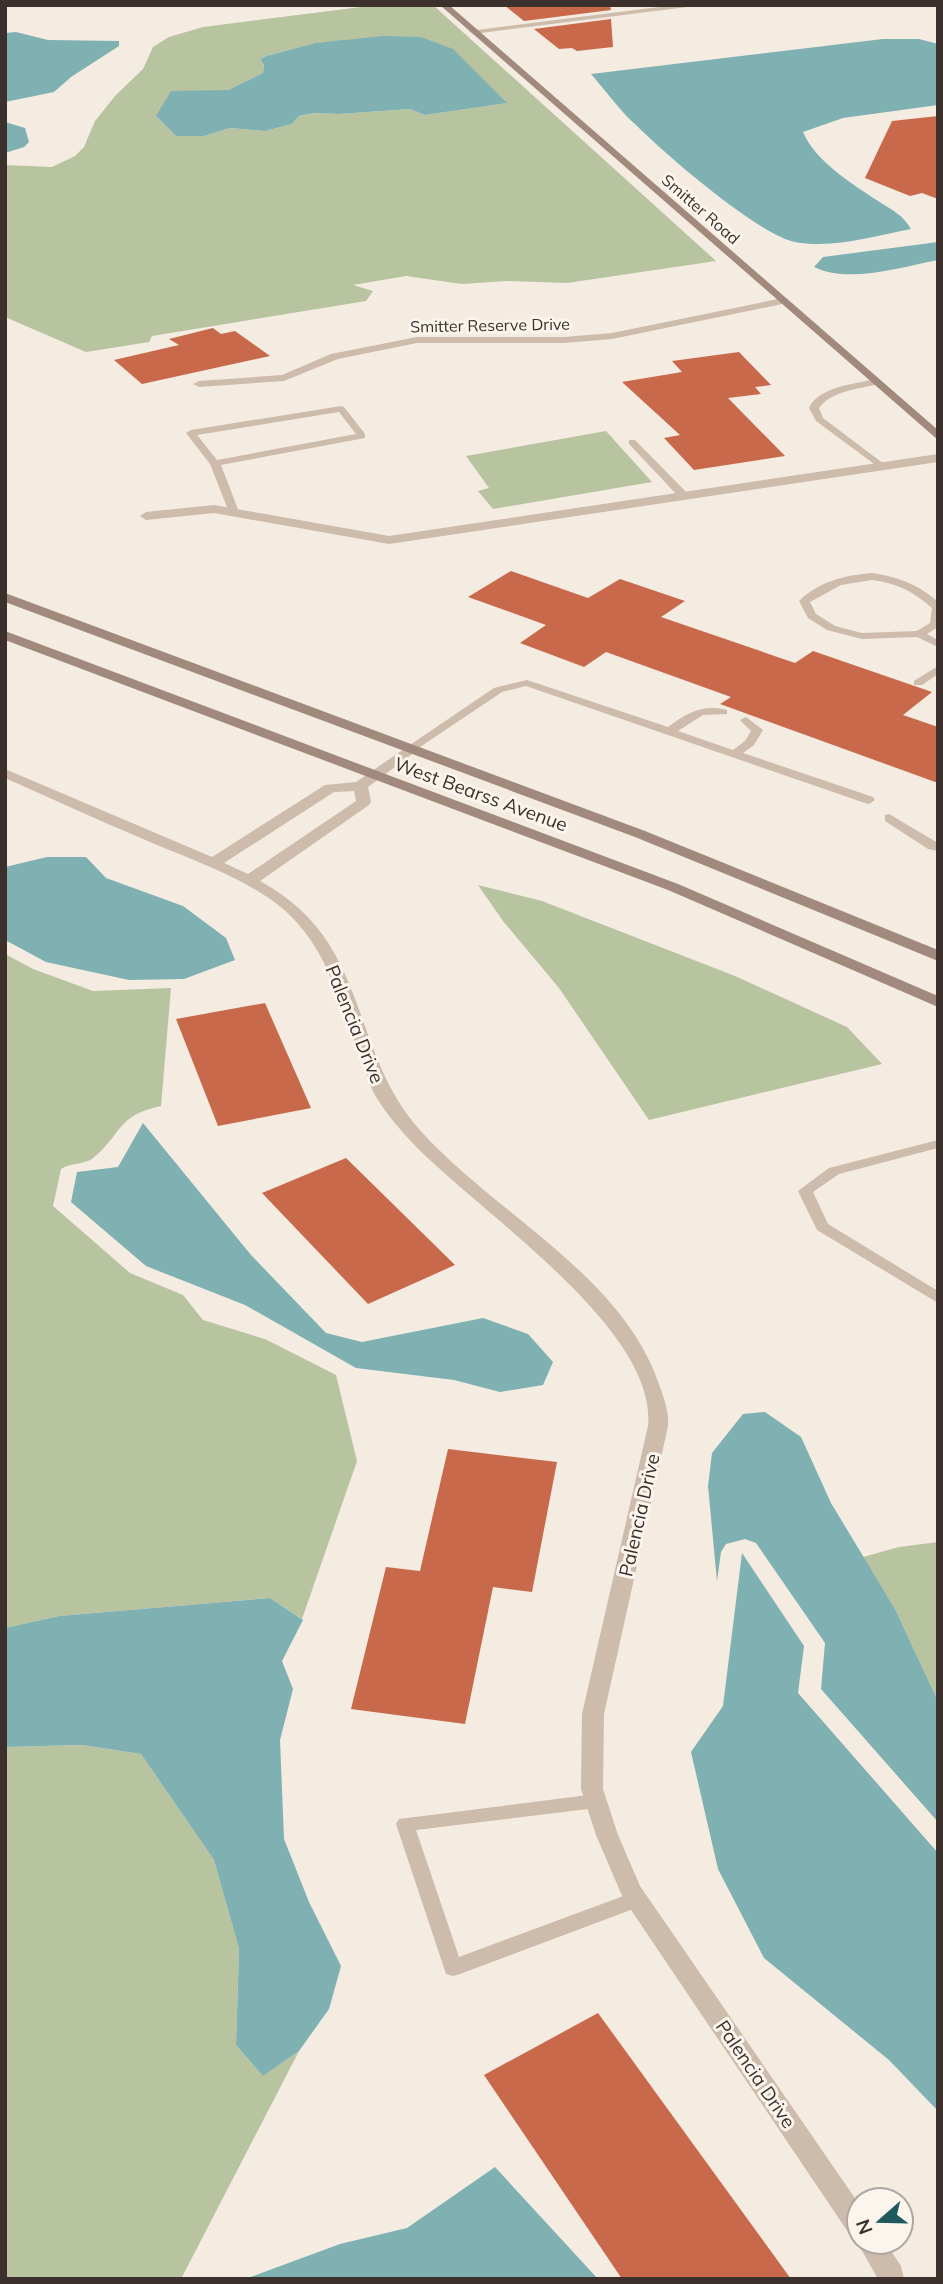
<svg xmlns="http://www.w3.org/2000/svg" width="943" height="2284" viewBox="0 0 943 2284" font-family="Mulish,sans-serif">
	<rect width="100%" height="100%" fill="#f4ebe1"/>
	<g fill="#b8c4a0" fill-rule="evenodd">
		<path d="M377,5H433L716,261L567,283L506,281L462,284L406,276L353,285L373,291L366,301L152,336L149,342L86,352L5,317V165L52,167L75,156L84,147L95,121L116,95L143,69L153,47L169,37L203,27ZM344,41L506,103L425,115L410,109L339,114L314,113L299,116L292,124L265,131L230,128L204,136H176L156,116L206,91L228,90L263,73L264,65L260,59L266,56L315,43Z"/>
		<polygon points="606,431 652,482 493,509 478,491 489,488 466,456"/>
		<polygon points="478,885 542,901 735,976 847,1027 882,1064 649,1120 559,988 503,921"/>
		<path d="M5,954L33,969L93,991L171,988L161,1106C115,1116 123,1134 92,1159C85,1164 70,1163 61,1169L53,1206L130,1273L183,1295L203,1320L265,1339L336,1375L357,1461L302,1619L270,1598L59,1616L5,1628Z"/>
		<polygon points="938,1542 938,1701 895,1609 863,1557 899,1547"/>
		<polygon points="82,1745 141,1754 214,1860 239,1949 236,2045 263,2076 299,2051 181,2279 5,2279 5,1747"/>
	</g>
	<g fill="#7fb0b2">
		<polygon points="16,32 48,40 119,41 119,46 71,77 54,92 5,102 5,33"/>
		<polygon points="383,36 421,37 453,49 507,103 425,115 410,109 339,114 314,113 299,116 292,124 265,131 230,128 204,136 176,136 156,116 171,91 228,90 263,73 264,65 260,59 266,56 315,43"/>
		<path d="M883,39H919L938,44V105L843,118L803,132C815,161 852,184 878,201C892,210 903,215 911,229C874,236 833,249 795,242C760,236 665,154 637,126C620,111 606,91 591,74Z"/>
		<polygon points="5,122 25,128 29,142 24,147 5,153"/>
		<path d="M938,242V260C900,267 850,284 814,267L823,257Z"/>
		<polygon points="47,857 86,857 106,878 183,906 226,938 235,960 184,979 129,980 46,962 5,940 5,867"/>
		<polygon points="143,1123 251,1255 326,1333 362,1342 483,1318 528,1334 553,1362 543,1385 500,1392 454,1380 356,1368 245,1305 146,1266 71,1202 77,1172 118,1167"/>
		<polygon points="765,1412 801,1437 831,1503 895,1609 938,1701 938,1822 821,1689 825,1643 756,1543 745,1539 726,1544 721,1552 717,1581 708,1486 712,1453 743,1414"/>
		<polygon points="742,1553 804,1646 798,1693 938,1853 938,2111 889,2060 764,1958 718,1869 691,1752 723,1706"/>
		<polygon points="270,1598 303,1620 282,1661 293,1689 280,1740 284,1839 309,1902 341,1966 329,2009 299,2051 263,2076 236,2045 239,1949 214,1860 141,1754 82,1745 5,1747 5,1628 59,1616"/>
		<polygon points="495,2167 598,2279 245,2279 340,2244 407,2228"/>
	</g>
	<g fill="#c8694b">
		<polygon points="504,5 610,5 611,10 524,21"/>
		<polygon points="611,19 613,47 577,51 572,48 559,49 534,29"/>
		<polygon points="938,116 938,199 922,193 910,196 865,178 892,121"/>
		<polygon points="213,328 221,334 235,331 270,356 142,384 114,360 179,345 169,339"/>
		<polygon points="739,352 771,385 755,387 761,394 728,398 785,456 694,470 664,438 680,435 622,382 682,372 672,361"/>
		<polygon points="511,571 588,598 620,579 685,601 661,617 795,663 813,651 932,692 903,715 938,727 938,783 720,704 731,697 606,652 584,667 520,643 546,625 468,597"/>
		<polygon points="265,1003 311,1108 218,1126 176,1019"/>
		<polygon points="346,1158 455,1265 368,1304 262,1193"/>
		<polygon points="448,1449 557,1462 532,1592 493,1587 465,1724 351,1709 386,1567 420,1571"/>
		<polygon points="598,2013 791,2279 622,2279 484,2075"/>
	</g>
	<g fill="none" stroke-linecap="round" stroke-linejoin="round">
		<g fill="#cdbbac" fill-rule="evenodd">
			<path d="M875,379L878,380V384C859,389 831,391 819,408L823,418L884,464L886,466L881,469L816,421L809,408C818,387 855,384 875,379Z"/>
			<path d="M341,406L344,407L365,434V438L221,465L239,512L234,515L229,512L210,464L186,433L191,430ZM339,412L356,434L217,460L197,435Z"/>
			<polygon points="629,440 635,440 688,494 688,498 680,498 629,444"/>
			<path d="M872,573C898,577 918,584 938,602V627L927,634L938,640V647L917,637L862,639L827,630L808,618L799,601C818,582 845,575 872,573ZM872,580C896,583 913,591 932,608L930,623L917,631L862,633L835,626L816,614L810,602L841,585Z"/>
			<polygon points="938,666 938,674 922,685 914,685 914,681"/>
			<path d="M527,680L668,727C687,713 703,704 727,710V714L703,715L678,731L733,750L745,741L751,731L740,720L746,717L763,730L754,745L743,753L873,797L875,800L869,804L865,803L526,686L502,692L414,751L410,752L404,749L494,688Z"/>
			<polygon points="889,814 938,843 938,851 928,849 885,821 885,815"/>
			<polygon points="938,1140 938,1148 839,1174 813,1192 828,1224 938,1291 938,1303 817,1230 798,1191 829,1168"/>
			<polygon points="596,1794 602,1796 605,1801 602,1806 596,1808 416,1830 459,1957 637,1891 644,1893 646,1899 644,1905 460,1974 453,1976 446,1974 396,1824 399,1819"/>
		</g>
		<g fill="#cdbbac" fill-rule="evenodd">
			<polygon points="675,5 703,5 473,34 469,31"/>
			<polygon points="783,298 787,299 787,303 612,339 564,343 417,343 338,359 284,381 199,387 193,384 199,381 282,375 331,354 417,337 564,337 612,333"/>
			<polygon points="938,454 938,462 389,544 214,513 146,520 140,516 146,512 214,505 389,536"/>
			<path d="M410,745L415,746L417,749L415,752L368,787L371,802L369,805L260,881C372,942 347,1047 419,1129C495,1215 625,1275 661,1390C665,1402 669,1412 668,1426L604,1714L603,1789L618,1835L640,1886L859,2204V2242H885L901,2266L904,2279H878L857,2242L859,2238L850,2235L623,1898L596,1835L581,1789L582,1714L648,1426C658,1326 469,1206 407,1137C396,1125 383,1109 375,1095C368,1082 364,1065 358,1051C340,1000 325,944 282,908C241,875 188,859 141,838C95,819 51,798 5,778V769L212,857L325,785L356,782ZM354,791L356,801L248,874L224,863L334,792Z"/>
		</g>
		<g fill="#a18a7d" fill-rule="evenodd">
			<polygon points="440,5 449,5 938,430 938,440"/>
			<polygon points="5,593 645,831 938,950 938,961 635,837 5,602"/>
			<polygon points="5,631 678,884 938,996 938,1007 668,890 5,640"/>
		</g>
	</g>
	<g text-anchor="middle" stroke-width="6" stroke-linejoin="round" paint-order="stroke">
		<g font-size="16" fill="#3b302b" stroke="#fbf5ee">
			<text transform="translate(701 209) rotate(41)" y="6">Smitter Road</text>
			<text transform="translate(490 325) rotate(-1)" y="6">Smitter Reserve Drive</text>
		</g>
		<g font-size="19" fill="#3b302b" stroke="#fbf5ee">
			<text transform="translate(481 794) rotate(20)" y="7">West Bearss Avenue</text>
			<text transform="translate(355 1024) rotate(68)" y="7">Palencia Drive</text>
			<text transform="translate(639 1515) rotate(-77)" y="7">Palencia Drive</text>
			<text transform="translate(756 2074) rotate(56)" y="7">Palencia Drive</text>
		</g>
	</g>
	<rect width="943" height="2284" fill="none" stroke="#3b302b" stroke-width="14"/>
	<g transform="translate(880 2221) rotate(250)"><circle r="33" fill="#fbf5ee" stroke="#aea6a0" stroke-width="2"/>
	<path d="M0-5L12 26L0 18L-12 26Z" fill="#1f5a5e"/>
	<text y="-10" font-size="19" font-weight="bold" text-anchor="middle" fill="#3b302b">N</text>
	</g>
</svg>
